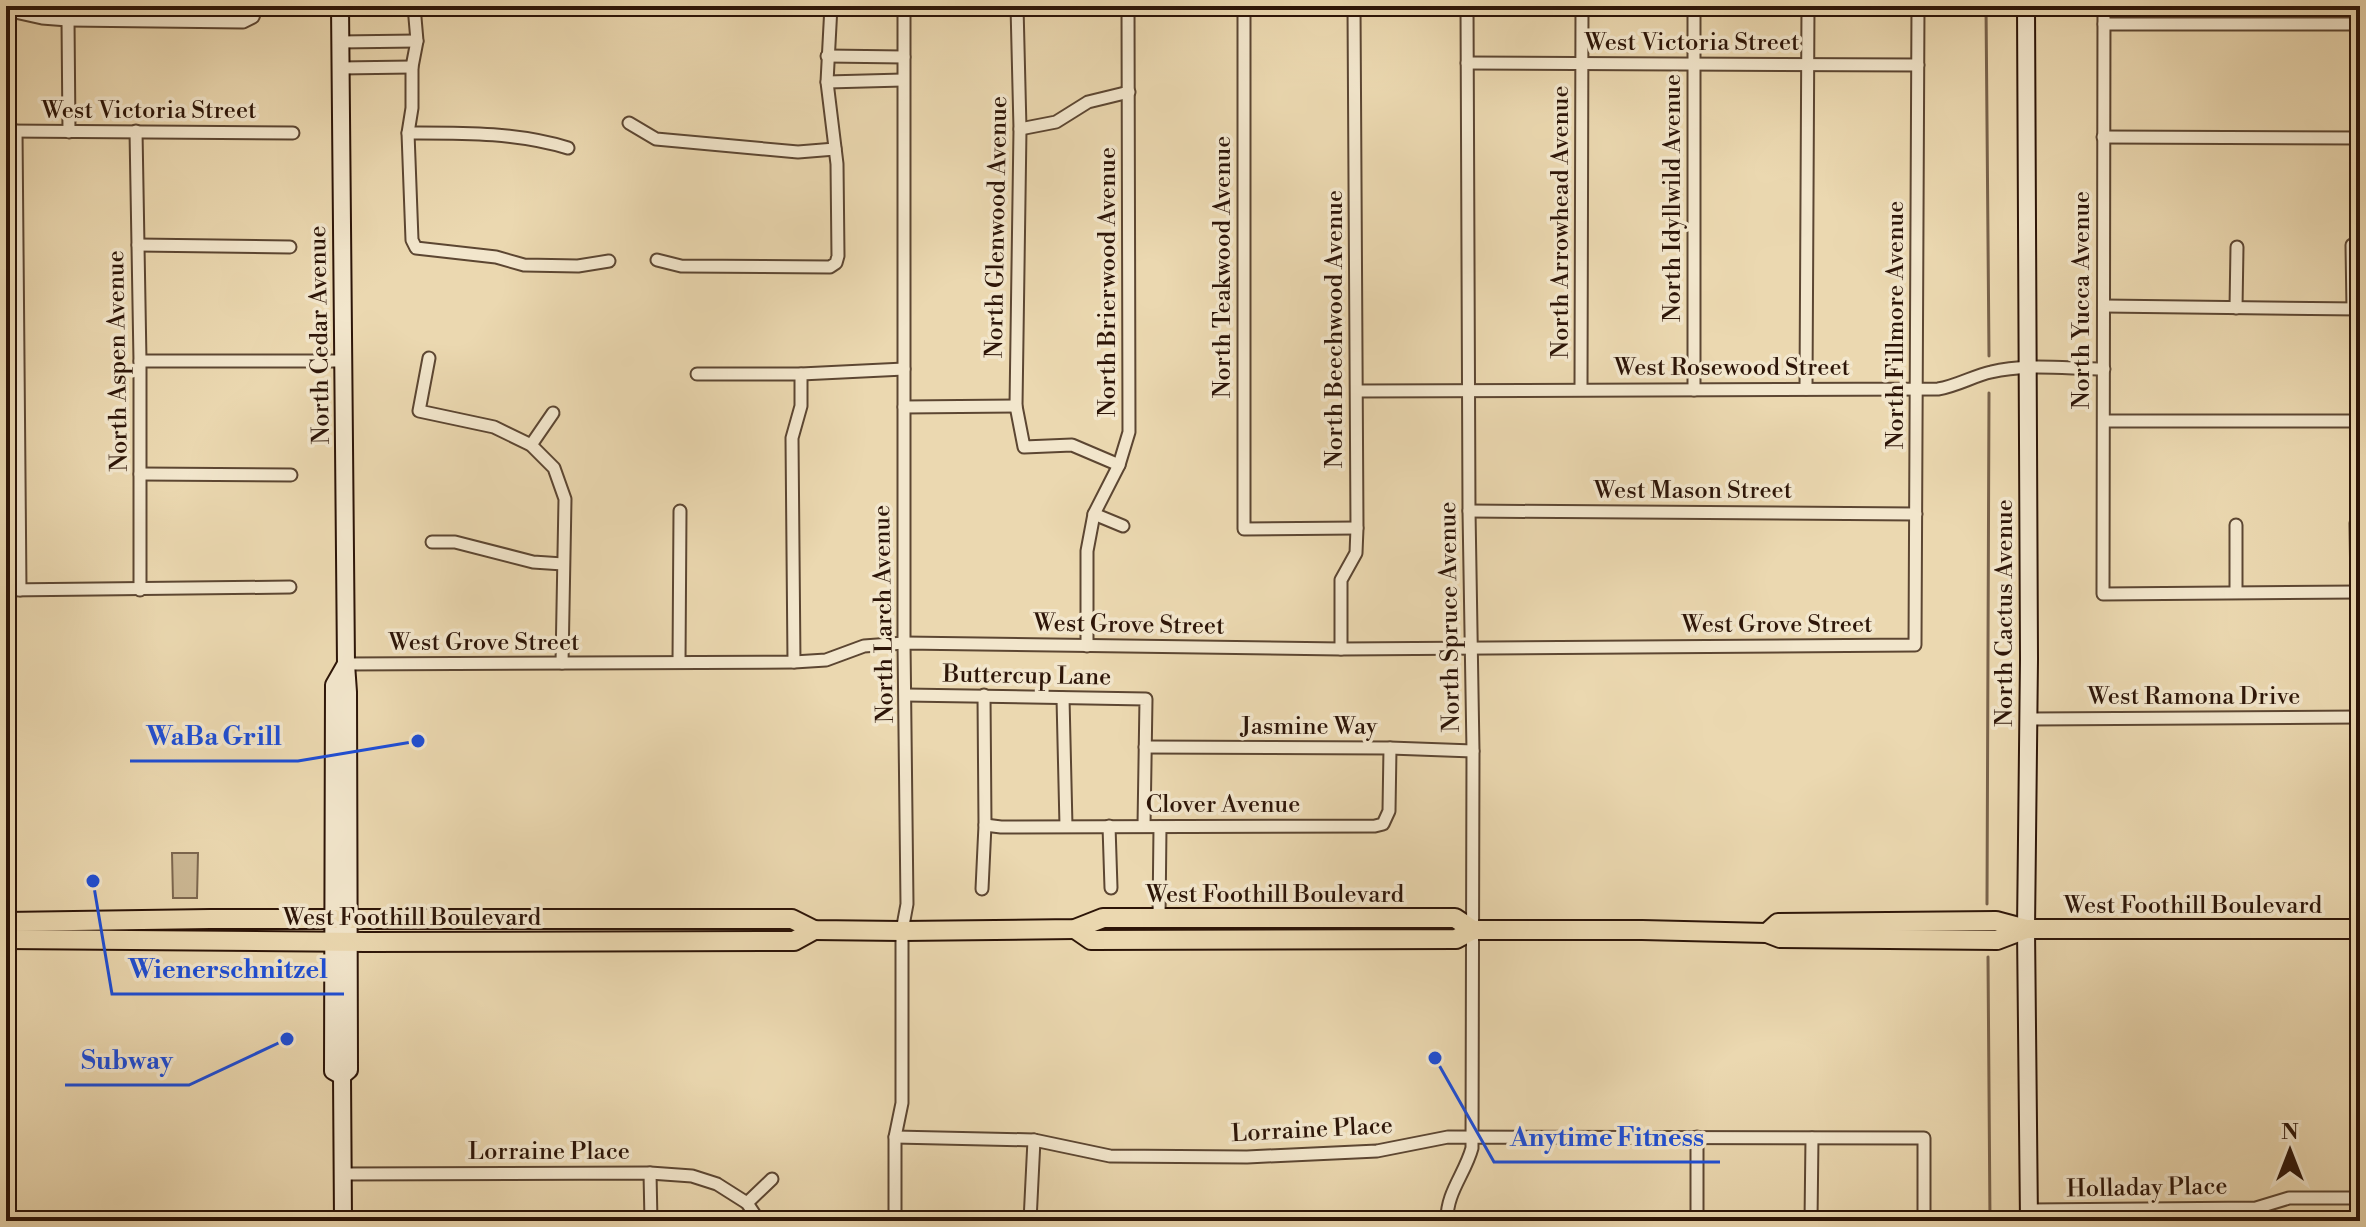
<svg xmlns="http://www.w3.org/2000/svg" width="2366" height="1227" viewBox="0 0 2366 1227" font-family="'Libre Bodoni',serif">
	<rect width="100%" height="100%" fill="#ebd8b0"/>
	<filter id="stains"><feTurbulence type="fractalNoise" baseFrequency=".0025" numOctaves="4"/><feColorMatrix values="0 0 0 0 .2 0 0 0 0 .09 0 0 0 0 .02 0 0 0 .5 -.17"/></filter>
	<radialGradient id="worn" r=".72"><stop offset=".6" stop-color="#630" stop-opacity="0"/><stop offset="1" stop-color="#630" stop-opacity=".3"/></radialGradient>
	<polygon fill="#cbb793" stroke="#7c664e" stroke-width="2" points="172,853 198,853 197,898 173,898"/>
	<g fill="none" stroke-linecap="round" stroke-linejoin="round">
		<g stroke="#78624b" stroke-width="3">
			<polyline points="1986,6 1989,356"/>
			<polyline points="1987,904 1989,393"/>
			<polyline points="1988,957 1990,1221"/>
		</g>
		<defs>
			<g id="street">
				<polyline points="414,6 417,41 412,67 412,108 408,133 412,240 416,248 496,257 524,265 578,266 609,261"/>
				<polyline points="1017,6 1020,129 1016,406 1024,447 1072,445 1119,465"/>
				<polyline points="1244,6 1244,529 1357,528"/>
				<polyline points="2104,6 2103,594 2360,592"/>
				<polyline points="6,10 42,18 68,20 243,22 253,17 257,6"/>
				<polyline points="68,20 69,132"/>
				<polyline points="2104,24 2360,24"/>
				<polyline points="339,42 417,41"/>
				<polyline points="827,56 904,57"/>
				<polyline points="1467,63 1918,65"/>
				<polyline points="340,68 412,67"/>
				<polyline points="827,82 903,80"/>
				<polyline points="629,123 656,139 798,152 835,149"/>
				<polyline points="1020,129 1056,122 1088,102 1129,92"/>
				<polyline points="6,131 293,133"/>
				<polyline points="16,131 20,590"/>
				<polyline points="136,131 140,361 140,590"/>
				<path d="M408,133C462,133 516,132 568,148"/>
				<polyline points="2103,137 2360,138"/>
				<polyline points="138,245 290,247"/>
				<polyline points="2352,245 2353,309"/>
				<polyline points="657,260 681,266 830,267 836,263 838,256 837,164 827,82 831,6"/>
				<polyline points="2104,306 2360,309"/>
				<polyline points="2236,308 2237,247"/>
				<polyline points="429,358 419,411 494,427 531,445 554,468 565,499 562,663"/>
				<polyline points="140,361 343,361"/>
				<polyline points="697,374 801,374 904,369"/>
				<polyline points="1581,389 1582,6"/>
				<polyline points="1806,389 1808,6"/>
				<polyline points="1694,390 1694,6"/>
				<path d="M1357,391L1938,389C1957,386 1973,376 1991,372C2027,363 2068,369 2104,369"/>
				<polyline points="904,407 1016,406"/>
				<polyline points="2104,421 2360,421"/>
				<polyline points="531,445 553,413"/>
				<polyline points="140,474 291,475"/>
				<polyline points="1469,511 1916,514"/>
				<polyline points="1094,514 1123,526"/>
				<polyline points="2356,523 2357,592"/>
				<polyline points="2236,525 2236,592"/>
				<polyline points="432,542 455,542 533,562 563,564"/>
				<polyline points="6,590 290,587"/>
				<polyline points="1087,646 1087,551 1094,514 1119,465 1129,432 1128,6"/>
				<polyline points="1341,649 1341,580 1356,553 1357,528 1354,6"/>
				<polyline points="679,662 680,511"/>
				<polyline points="794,662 792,438 801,406 801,374"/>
				<polyline points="346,664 794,662 826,660 864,646 904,643 1341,649 1915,645 1918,6"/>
				<polyline points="906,695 1146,699 1144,826"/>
				<polyline points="1063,698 1066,826"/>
				<polyline points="2027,719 2360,717"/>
				<polyline points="1145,747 1390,748 1473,751"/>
				<polyline points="985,825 1001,827 1375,826 1383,824 1389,811 1390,748"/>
				<polyline points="1109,826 1111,888"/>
				<polyline points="982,889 985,825 984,695"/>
				<polyline points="1159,918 1160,827"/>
				<polyline points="895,1137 1034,1140 1110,1156 1247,1157 1377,1151 1448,1137 1924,1138 1924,1221"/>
				<polyline points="1697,1137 1697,1221"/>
				<polyline points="650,1173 651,1221"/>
				<polyline points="343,1174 650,1173 692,1176 717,1184 747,1203 759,1221"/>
				<polyline points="747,1203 772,1179"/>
				<polyline points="2028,1210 2256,1208 2289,1198 2360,1198"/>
				<polyline points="895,1221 895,1137 902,1103 902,931 907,904 904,643 904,6"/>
				<polyline points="1030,1221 1034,1140"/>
				<path d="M1447,1221C1446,1193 1465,1174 1472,1148L1473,751L1469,511L1467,6"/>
				<polyline points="1811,1221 1812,1138"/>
			</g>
			<g id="secondary">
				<polyline points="340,6 346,664 348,692 349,1070 342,1076 343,1221"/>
				<polyline points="2026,6 2029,659 2026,929 2029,1221"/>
				<polyline points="342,1076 333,1071 334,685 346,664"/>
			</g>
			<g id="primary">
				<polyline points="6,922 210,919 792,919 814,930 902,931 1075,929 1103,918 1455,918 1473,930"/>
				<polyline points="1075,929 1091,940 1456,939 1473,930 1642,930 1767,933 1780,938 1997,940 2026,929"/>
				<polyline points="1767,933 1778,923 1996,921 2026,929 2360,929"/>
				<polyline points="6,939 366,942 794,941 814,930"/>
			</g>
		</defs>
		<use href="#street" stroke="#5c4632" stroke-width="15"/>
		<use href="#secondary" stroke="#2d1508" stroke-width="20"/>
		<use href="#primary" stroke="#2d1508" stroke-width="22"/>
		<use href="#street" stroke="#f2e6cc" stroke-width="11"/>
		<use href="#secondary" stroke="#f2e6cc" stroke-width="16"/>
		<use href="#primary" stroke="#ebd8b0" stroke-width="18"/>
	</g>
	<g text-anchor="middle" stroke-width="7" stroke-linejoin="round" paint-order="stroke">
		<g font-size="24" fill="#2d1508" stroke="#f2e6cc">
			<text x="1692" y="50">West Victoria Street</text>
			<text x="149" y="118">West Victoria Street</text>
			<text transform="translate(1672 198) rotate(-90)" y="8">North Idyllwild Avenue</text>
			<text transform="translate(1560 222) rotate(-90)" y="8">North Arrowhead Avenue</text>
			<text transform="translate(996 227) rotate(-89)" y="8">North Glenwood Avenue</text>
			<text transform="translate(1222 267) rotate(-90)" y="8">North Teakwood Avenue</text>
			<text transform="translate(1107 282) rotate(-90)" y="8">North Brierwood Avenue</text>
			<text transform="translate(2081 300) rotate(-90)" y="8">North Yucca Avenue</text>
			<text transform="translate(1895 325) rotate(-90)" y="8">North Fillmore Avenue</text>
			<text transform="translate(1334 329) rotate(-90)" y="8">North Beechwood Avenue</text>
			<text transform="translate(319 335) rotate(-91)" y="8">North Cedar Avenue</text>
			<text transform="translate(117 361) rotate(-91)" y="8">North Aspen Avenue</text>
			<text x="1732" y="375">West Rosewood Street</text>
			<text x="1693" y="498">West Mason Street</text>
			<text transform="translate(2004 613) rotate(-90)" y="8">North Cactus Avenue</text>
			<text transform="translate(883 614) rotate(-91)" y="8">North Larch Avenue</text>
			<text transform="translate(1449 617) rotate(-91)" y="8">North Spruce Avenue</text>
			<text transform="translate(1129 624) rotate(1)" y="8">West Grove Street</text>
			<text x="1777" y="632">West Grove Street</text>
			<text x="484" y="650">West Grove Street</text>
			<text transform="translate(1027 675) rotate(1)" y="8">Buttercup Lane</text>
			<text x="2194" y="704">West Ramona Drive</text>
			<text x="1309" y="734">Jasmine Way</text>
			<text x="1223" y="812">Clover Avenue</text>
			<text x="1275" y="902">West Foothill Boulevard</text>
			<text x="2193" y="913">West Foothill Boulevard</text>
			<text x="412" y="925">West Foothill Boulevard</text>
			<text transform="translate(1312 1129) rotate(-3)" y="8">Lorraine Place</text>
			<text x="549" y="1159">Lorraine Place</text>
			<text transform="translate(2147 1187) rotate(-1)" y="8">Holladay Place</text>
		</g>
	</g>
	<path fill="none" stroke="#1d4ed8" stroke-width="3" d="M418 741L298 761H130M93 881L112 994H344M287 1039L189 1085H65M1435 1058L1494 1162H1720"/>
	<g fill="#1d4ed8" stroke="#f2e6cc" stroke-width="3">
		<circle cx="418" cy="741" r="8"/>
		<circle cx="93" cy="881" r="8"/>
		<circle cx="287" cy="1039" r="8"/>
		<circle cx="1435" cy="1058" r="8"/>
	</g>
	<g font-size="26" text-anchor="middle" font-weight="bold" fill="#1d4ed8" stroke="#f2e6cc" stroke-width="7" stroke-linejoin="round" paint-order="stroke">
		<text x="214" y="745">WaBa Grill</text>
		<text x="228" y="978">Wienerschnitzel</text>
		<text x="127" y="1069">Subway</text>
		<text x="1607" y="1146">Anytime Fitness</text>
	</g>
	<rect width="2366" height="1227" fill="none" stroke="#ebd8b0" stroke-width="32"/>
	<rect x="8" y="8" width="2350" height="1211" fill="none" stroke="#2d1508" stroke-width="4"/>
	<rect x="16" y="16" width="2334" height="1195" fill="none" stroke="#2d1508" stroke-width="2"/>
	<g transform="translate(2290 1151)" stroke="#f2e6cc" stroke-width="6" paint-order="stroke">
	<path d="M0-6L14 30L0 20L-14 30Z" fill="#2d1508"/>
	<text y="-12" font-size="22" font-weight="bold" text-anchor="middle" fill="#2d1508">N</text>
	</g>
	<rect width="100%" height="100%" filter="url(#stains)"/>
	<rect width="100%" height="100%" fill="url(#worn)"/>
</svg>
